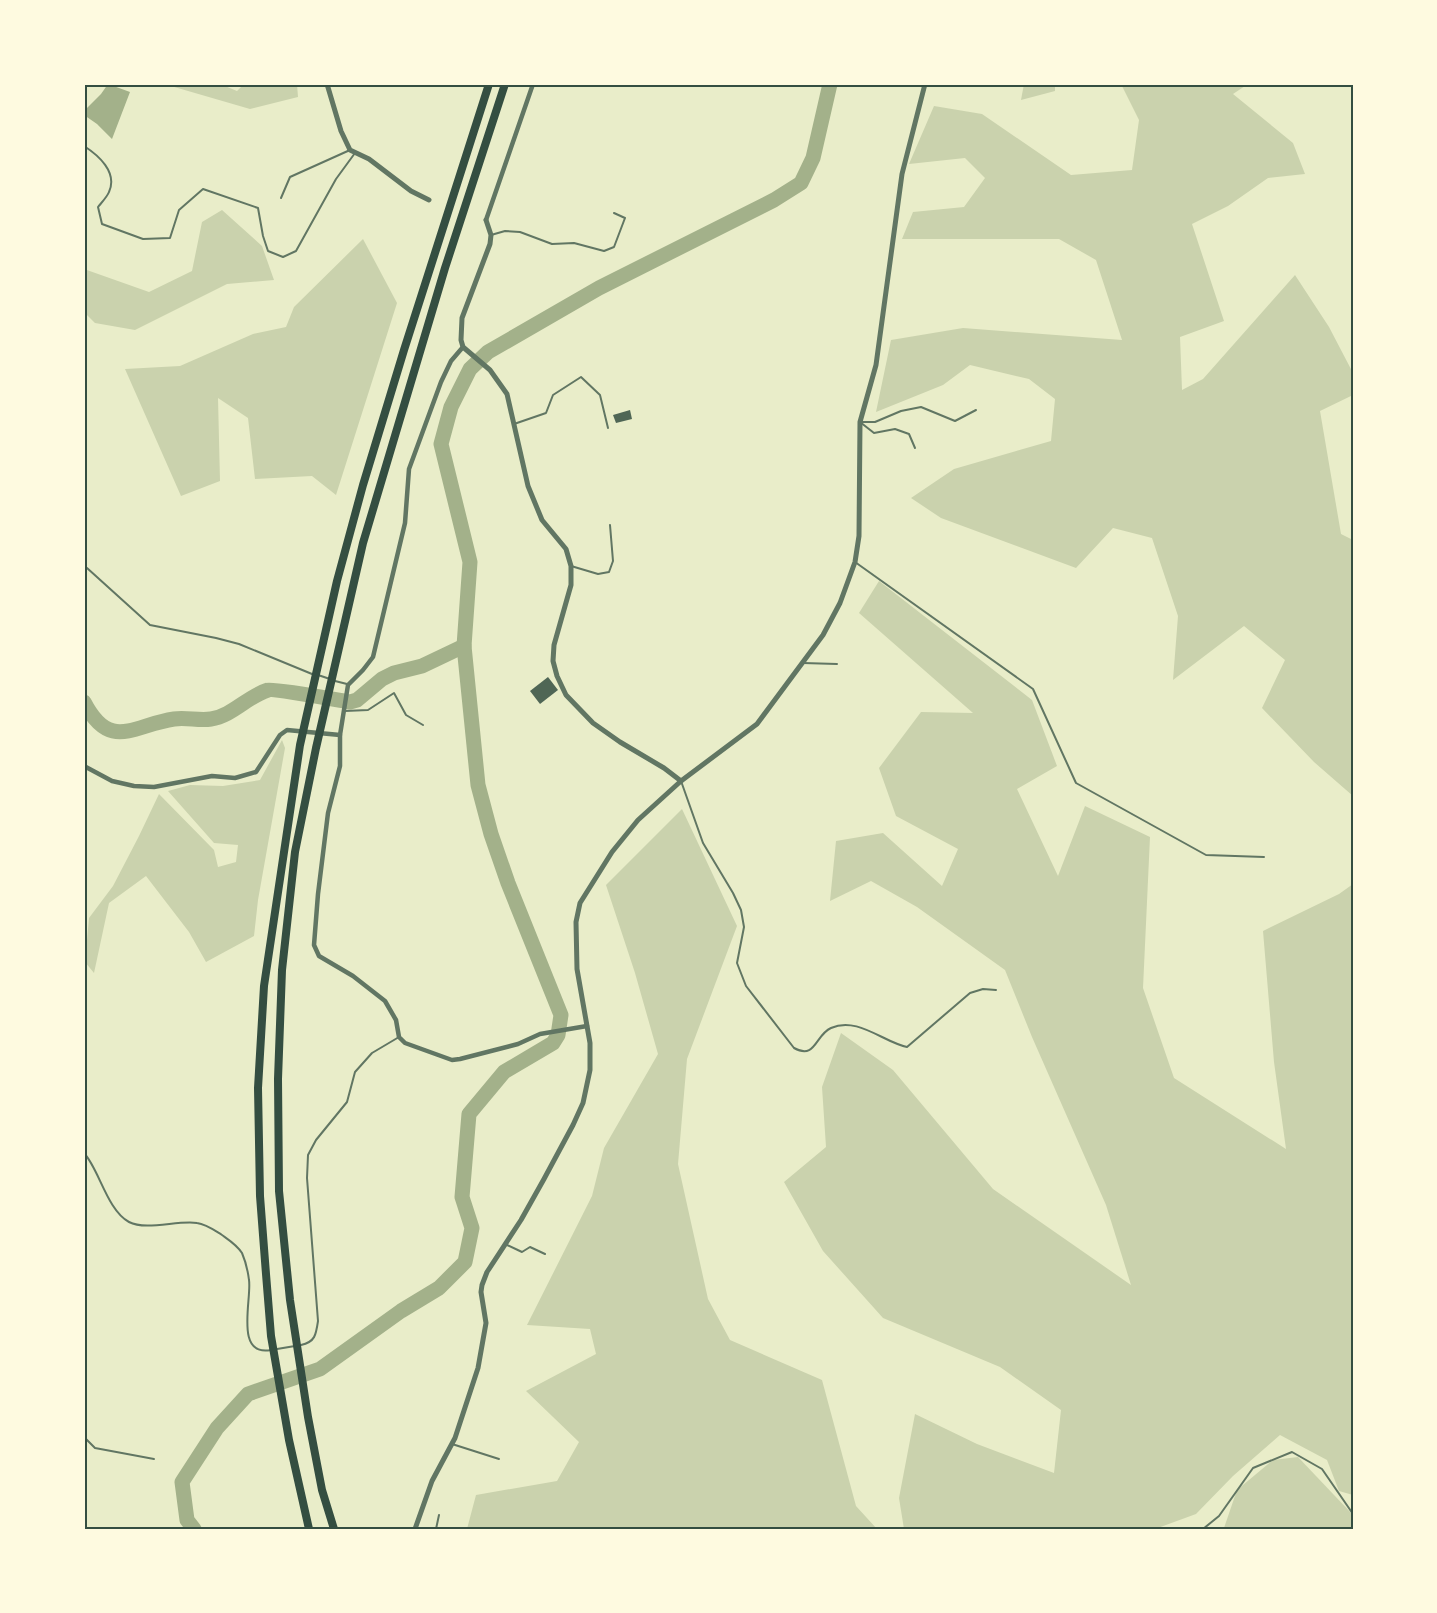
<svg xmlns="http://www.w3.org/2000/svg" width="1437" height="1613" viewBox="0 0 1437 1613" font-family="'Source Serif 4',serif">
	<rect width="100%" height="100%" fill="#e9edc9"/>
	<g fill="#cad2ad">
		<polygon points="164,84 220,84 237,91 244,84 297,84 298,97 250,109"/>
		<polygon points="1024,84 1055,84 1055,91 1021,100"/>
		<polygon points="1121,84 1243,84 1245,86 1233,94 1293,143 1305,174 1268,178 1228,206 1192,224 1224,321 1180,337 1182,390 1203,379 1295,275 1329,327 1353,373 1353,395 1320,411 1341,534 1353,540 1353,796 1314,762 1262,708 1285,660 1244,626 1173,680 1178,616 1152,538 1113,528 1076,568 941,518 911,498 954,469 1051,441 1055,399 1029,379 970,365 943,385 876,412 891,340 963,328 1122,340 1096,260 1059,239 902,239 913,212 964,207 985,178 965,158 909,164 934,106 982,114 1071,175 1132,170 1139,120"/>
		<polygon points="222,210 262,246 274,280 227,284 135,330 95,323 84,312 84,269 149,292 192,271 202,222"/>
		<polygon points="363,239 397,303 336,495 312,476 255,479 248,418 218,398 220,481 181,496 125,369 180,366 253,334 286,327 294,307"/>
		<polygon points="879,581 1032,700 1057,766 1017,789 1058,876 1085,806 1150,837 1143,988 1174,1078 1286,1149 1274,1062 1263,931 1339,894 1353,884 1353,1495 1339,1491 1327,1460 1280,1435 1233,1476 1196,1514 1155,1529 904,1529 899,1498 915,1414 977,1444 1054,1473 1061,1410 1000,1367 883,1318 823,1251 784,1182 826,1147 822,1087 841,1033 893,1070 993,1189 1131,1285 1106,1205 1032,1037 1005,970 917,907 871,881 830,901 836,841 883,833 942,886 958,849 896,816 879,768 921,712 973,713 859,613"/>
		<polygon points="282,740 285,748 258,900 254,936 206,962 189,932 146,876 109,903 94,973 85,962 89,918 113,886 139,836 159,794 214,850 218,867 236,862 238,845 214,843 168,791 190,785 223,786 260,780"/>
		<polygon points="682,809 737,926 687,1059 678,1164 708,1299 730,1340 822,1380 856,1506 877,1529 467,1529 476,1495 557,1481 579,1442 526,1391 596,1354 590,1329 527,1325 592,1196 604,1148 658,1054 635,973 606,885"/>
		<polygon points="1298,1457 1353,1515 1353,1529 1224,1528 1237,1490 1273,1460"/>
	</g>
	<polygon fill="#a3b18a" points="108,84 130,92 112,139 97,124 84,115 84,111 101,94"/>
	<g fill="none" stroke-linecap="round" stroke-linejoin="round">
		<g stroke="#a3b18a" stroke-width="15">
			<path d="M84,702C110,752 133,725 174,719C186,717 199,721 211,719C232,716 248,696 268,690C273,688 338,700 350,702L357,700L382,679L394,673L422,666L464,646"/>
			<polyline points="194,1529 187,1520 182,1482 217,1428 248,1394 320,1369 401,1311 439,1288 465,1262 472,1228 462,1197 469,1114 504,1072 553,1043 558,1035 561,1015 508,883 491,834 478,785 464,646 470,562 441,444 451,407 470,369 488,352 599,288 774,200 801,183 813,158 830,84"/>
		</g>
	</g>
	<g fill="#4f6655">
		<polygon points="630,410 632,419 616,423 613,415"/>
		<polygon points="548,677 558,690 540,704 530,691"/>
	</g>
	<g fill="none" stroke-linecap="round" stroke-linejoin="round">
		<g stroke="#617663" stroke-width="2">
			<path d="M84,146C98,155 118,172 109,192C107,197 102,202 98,207L102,224L143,239L170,238L179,210L203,189L258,208L263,236L268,251L283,257L296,251L336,179L355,153"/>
			<polyline points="281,198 290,177 350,150"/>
			<polyline points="491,235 505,231 520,232 552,244 574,243 604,251 614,247 625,218 614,213"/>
			<polyline points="860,422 875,422 901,411 921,407 955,421 976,410"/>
			<polyline points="860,422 874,433 895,429 909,434 915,448"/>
			<polyline points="514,424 546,413 553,395 581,377 600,395 608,428"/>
			<polyline points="855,562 1033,689 1076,783 1206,855 1264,857"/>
			<polyline points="571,566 598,574 609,572 613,561 610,525"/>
			<polyline points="87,568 150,625 216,638 239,644 312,674"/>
			<polyline points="803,663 837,664"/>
			<polyline points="318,675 330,679"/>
			<polyline points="335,681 347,684"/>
			<polyline points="345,711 368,710 394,693 406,715 423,725"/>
			<path d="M681,781L703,843L733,893L741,910L744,927L737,963L746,986L794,1048C816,1060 815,1035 831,1028C857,1016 883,1042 907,1047L970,993L983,989L996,990"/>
			<path d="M84,1153C99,1169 107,1210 129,1222C146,1231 178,1220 197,1223C206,1224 214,1230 222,1235C229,1240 237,1245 242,1253C245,1260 248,1272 249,1280C252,1299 234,1357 271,1350"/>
			<polyline points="505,1244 522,1252 530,1247 545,1254"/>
			<path d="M301,1345C315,1342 316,1335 318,1321L307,1178L308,1155L316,1140L347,1102L355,1072L372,1053L399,1037"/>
			<polyline points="277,1349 295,1346"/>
			<polyline points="84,1437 95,1448 154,1459"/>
			<polyline points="452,1444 499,1459"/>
			<polyline points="436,1529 439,1515"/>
			<polyline points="1203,1529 1219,1516 1253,1468 1292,1452 1322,1469 1353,1514"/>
		</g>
		<g stroke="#617663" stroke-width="4.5">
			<polyline points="486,220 533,84"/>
			<polyline points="463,347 451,361 441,382 409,469 405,523 373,657 363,670 348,685 340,735 340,766 328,813 318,894 314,945 319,956 353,976 385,1001 396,1020 399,1037 405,1043 452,1060 460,1059 518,1044 540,1034 587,1026"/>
			<polyline points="84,766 112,781 134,786 154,787 212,776 235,778 256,772 280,735 287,730 340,735"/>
		</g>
		<g stroke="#617663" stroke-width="5">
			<polyline points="327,84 341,131 350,150 369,159 411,191 429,200"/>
			<polyline points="486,220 491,235 490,244 462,318 461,340 463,347 490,370 507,394 528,486 542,520 566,549 571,566 571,585 554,645 553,661 557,676 566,695 593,723 620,742 664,768 681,781"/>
			<polyline points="415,1529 432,1481 455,1438 478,1368 486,1323 481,1292 482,1285 487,1272 521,1220 544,1179 573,1125 583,1103 590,1070 590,1043 577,969 576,922 580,903 612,852 638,820 681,781 757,724 823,635 840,603 855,562 859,536 860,422 876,365 902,174 925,84"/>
		</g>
		<g stroke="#344e41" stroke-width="8">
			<polyline points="309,1529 289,1440 271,1336 266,1274 260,1196 258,1088 264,986 300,745 337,581 363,485 404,350 489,84"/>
			<polyline points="334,1529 322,1490 308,1417 290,1300 279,1191 278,1079 282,970 295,852 316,748 363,543 445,268 505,84"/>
		</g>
	</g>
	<rect width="1437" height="1613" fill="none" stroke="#fefae0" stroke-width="171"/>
	<rect x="86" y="86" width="1266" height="1442" fill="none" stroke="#344e41" stroke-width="2"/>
</svg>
